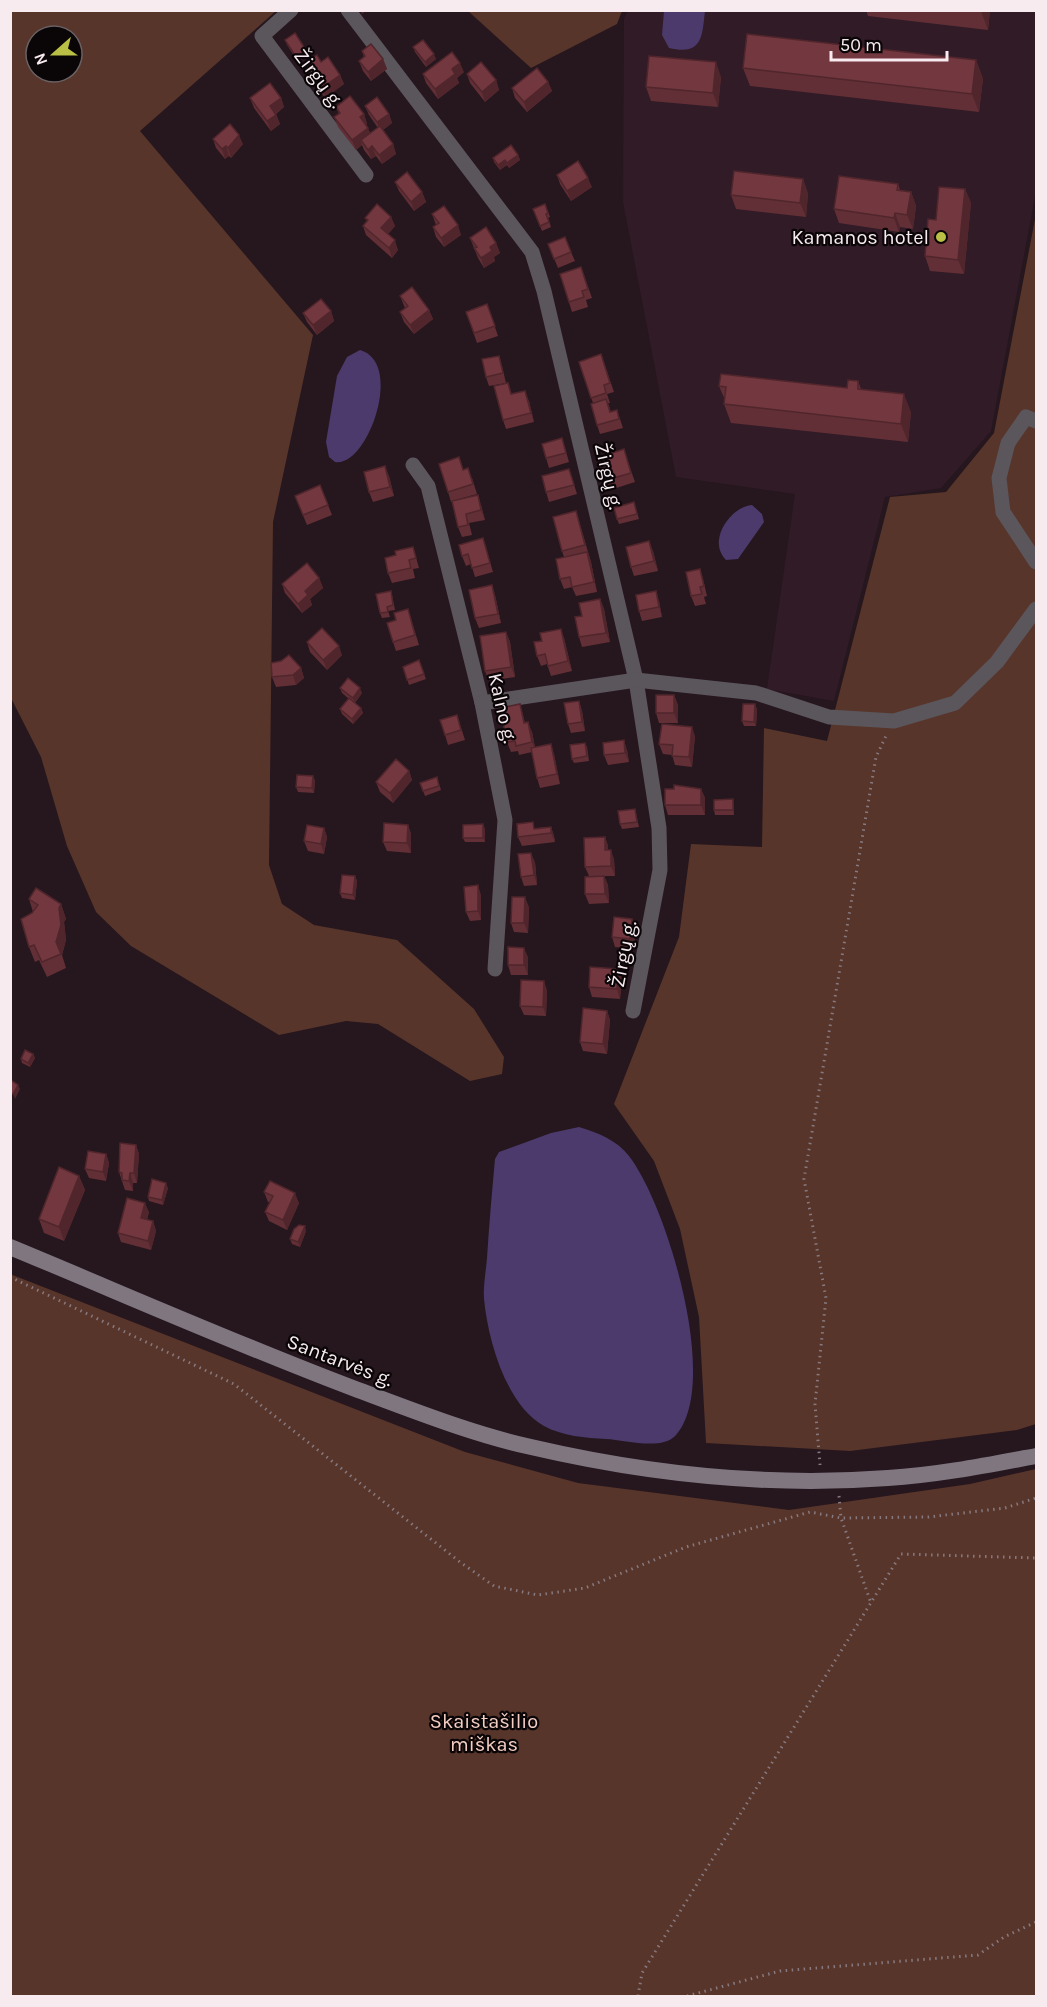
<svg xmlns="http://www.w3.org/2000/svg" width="1047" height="2007" viewBox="0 0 1047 2007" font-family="Karla,sans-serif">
	<rect width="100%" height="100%" fill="#26161e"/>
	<polygon fill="#311b27" points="628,10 1036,11 1036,191 991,431 941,488 885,497 834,701 767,689 795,494 676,477 623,202 624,19"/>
	<g fill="#57352a" fill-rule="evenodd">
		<path d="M11,11H276L140,131L313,335L273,522L269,865L282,904L314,925L397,940L474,1009L504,1057L502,1074L470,1081L378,1024L346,1021L279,1035L131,946L96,912L67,846L41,757L11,698ZM36,36H72V72H36Z"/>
		<polygon points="468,11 622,11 617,24 531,68"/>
		<polygon points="1036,214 1036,1424 1017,1430 850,1451 706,1443 699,1317 680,1229 654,1161 614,1104 679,937 691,844 762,847 764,728 827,741 890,497 946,492 994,433"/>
		<polygon points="10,1274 465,1452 578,1483 789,1510 970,1484 1036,1469 1036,1996 11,1996"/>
	</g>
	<g fill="#4b3a6b">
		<path d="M664,11H705C702,36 703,56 669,48L662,35Z"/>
		<path d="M360,350C405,363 367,468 335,462L329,457L326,442L337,376L347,357Z"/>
		<path d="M752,505L762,514L764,522L738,559L726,560C706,540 732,506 752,505Z"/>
		<path d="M579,1127C598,1133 617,1140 629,1156C667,1205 721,1384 676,1435C662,1451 625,1440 606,1439C586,1438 562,1436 544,1426C506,1405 488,1340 484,1299C483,1286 486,1271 487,1258C489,1225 492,1192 495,1159L499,1152L551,1133Z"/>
	</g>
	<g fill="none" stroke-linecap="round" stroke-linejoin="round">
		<g stroke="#87797f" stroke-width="3" stroke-dasharray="1.5 4.5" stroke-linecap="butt">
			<polyline points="10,1277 234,1384 460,1562 494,1586 538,1595 585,1588 686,1547 810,1512 841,1518 929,1517 1005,1508 1036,1498"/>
			<polyline points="820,1465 815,1404 826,1298 804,1179 876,757 886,736"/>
			<polyline points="839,1496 841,1518 871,1603"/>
			<polyline points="638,1996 642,1973 901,1554 1036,1558"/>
			<polyline points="687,1996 780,1971 978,1955 1004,1937 1036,1922"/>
		</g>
		<g stroke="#5b555c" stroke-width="15">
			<polyline points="291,10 262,36 366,175"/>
			<polyline points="348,10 532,252 544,291 636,680 659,828 660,870 633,1011"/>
			<polyline points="1036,421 1026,417 1008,443 999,478 1003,512 1036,562"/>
			<polyline points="413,465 428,486 482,703 505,820 495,969"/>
			<polyline points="482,703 636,680 756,693 829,717 894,721 955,703 997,662 1036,609"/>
		</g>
		<path stroke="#7f7680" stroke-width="16" d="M10,1247C126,1295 241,1346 358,1390C415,1411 472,1434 531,1447C647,1474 769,1487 888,1478C938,1475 988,1465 1036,1456"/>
	</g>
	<g fill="#622f36">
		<polygon points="866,10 990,10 988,30 868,16"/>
		<polygon points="285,40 306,50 308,55 298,62 287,45"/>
		<polygon points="413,47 436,59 426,67 415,52"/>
		<polygon points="362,51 383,59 387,69 371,81 363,71 359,61 364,57"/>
		<polygon points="976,60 983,79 979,112 750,86 743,68"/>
		<polygon points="321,62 340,75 344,84 325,98 308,74 304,64"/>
		<polygon points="464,72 457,78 459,83 438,99 426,83 423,74"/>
		<polygon points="467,74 496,80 499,90 485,102 470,83"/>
		<polygon points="721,77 718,107 651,101 646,87"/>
		<polygon points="548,82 552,91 527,112 515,98 512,88"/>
		<polygon points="250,98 281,98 284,107 276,114 280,124 271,131 254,108"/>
		<polygon points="365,106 389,114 392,123 383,130 393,144 396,154 382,164 376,156 371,159 364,150 362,145 356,150 338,127 334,117 339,114 336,107 364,114 367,124 366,125 370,133 378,128 369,115"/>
		<polygon points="213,139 243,144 231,158 229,156 225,159 216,148"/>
		<polygon points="518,155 520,160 509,168 507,165 500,170 494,162 493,158"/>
		<polygon points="557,175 592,187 571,201 560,184"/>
		<polygon points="803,179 808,194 806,217 736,209 731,195"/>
		<polygon points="395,182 422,192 426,202 414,211 399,191"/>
		<polygon points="898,184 900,190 911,192 916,206 913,229 900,227 899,232 839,223 834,209"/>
		<polygon points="965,189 971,203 964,274 930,271 925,256 936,220"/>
		<polygon points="545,204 550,217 548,218 551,227 542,231 533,209"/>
		<polygon points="432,214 461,235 444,247 436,237 433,227 436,225"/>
		<polygon points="391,217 395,226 388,234 398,250 392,258 366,235 363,226 367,221 365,218"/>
		<polygon points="470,238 496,243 500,253 494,257 495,261 484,268 478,258"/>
		<polygon points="548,244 571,252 575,261 558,268"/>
		<polygon points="581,267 592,298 586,300 588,307 572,312 560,274"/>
		<polygon points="400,296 429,310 433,319 414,334 404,322 400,312 405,308"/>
		<polygon points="487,304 498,336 477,343 466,312"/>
		<polygon points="331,311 334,321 317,335 307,322 303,313"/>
		<polygon points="601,354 614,392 607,394 610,403 608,403 611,412 617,410 623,428 600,434 597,425 593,403 579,362"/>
		<polygon points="502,366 506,383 489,386 486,377"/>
		<polygon points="858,381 861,389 911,412 908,442 731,423 724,404 725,400 719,386 847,388"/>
		<polygon points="512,394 529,401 534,422 506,429 503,420"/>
		<polygon points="565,448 569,462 549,468 546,458"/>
		<polygon points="627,459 635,482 610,490 608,484 604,485 600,476"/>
		<polygon points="569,469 577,494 549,502 546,492"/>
		<polygon points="389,476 394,496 373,502 369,492"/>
		<polygon points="472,478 477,494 456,500 481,505 485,520 469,523 472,535 462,537 458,527 452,502 451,502 448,492"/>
		<polygon points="320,485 332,515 307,525 295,496"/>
		<polygon points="634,502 639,519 619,524 617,519"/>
		<polygon points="576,511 591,562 597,592 576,596 572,587 564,589 560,579 564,557 562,551"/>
		<polygon points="413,547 419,568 413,569 415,578 392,583 388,573 396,555"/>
		<polygon points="486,548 493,572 475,577 471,564 466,566 462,556"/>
		<polygon points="653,551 658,571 634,576 631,567"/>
		<polygon points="700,569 703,579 707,596 704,597 706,604 695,606 691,596"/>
		<polygon points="319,578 323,588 310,599 312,605 302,613 285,593 282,584"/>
		<polygon points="392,595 395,610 388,611 390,617 382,618 380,613"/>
		<polygon points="495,595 501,623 479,628 475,618"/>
		<polygon points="600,599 604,609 610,642 582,647 579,637 582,616"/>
		<polygon points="659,601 662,617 642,621 639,611"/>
		<polygon points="408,609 419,645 396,651 393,642 396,620"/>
		<polygon points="506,632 510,642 515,677 489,681 485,671"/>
		<polygon points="564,638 572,671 551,676 547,664 541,666 537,656"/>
		<polygon points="307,642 342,655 327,670 310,652"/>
		<polygon points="419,660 426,679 409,685 403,667"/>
		<polygon points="301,668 304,678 296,685 276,687 272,677"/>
		<polygon points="340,688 362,693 355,703 361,708 363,713 353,724 342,714 340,709 349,699 342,693"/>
		<polygon points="674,695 678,705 678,723 659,723 656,713"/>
		<polygon points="579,701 582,711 585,731 571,733 568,724"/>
		<polygon points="520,704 525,723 532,732 535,747 554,754 560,784 540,788 537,778 532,752 519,755 518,751 511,752 507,742"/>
		<polygon points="757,709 756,726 744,726 742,721"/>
		<polygon points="457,715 465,740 448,745 445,735"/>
		<polygon points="695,736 692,767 675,765 672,755 663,754 659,744"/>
		<polygon points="585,743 587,747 589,761 574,763 572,759"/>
		<polygon points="627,750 629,762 608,765 604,755"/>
		<polygon points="409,771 412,780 393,803 380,792 376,782"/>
		<polygon points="313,776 315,781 314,793 298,792 296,787"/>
		<polygon points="437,777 441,790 425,796 420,783"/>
		<polygon points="701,789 705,798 705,815 668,815 665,805"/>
		<polygon points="734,804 734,815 715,815 714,810"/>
		<polygon points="635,809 639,827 622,829 620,824"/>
		<polygon points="408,825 411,834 411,853 387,851 383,842"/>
		<polygon points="551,827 554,836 555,842 522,846 518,837 535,828"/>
		<polygon points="324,828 327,837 324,854 308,851 304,841"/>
		<polygon points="485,829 485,842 465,842 463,838"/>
		<polygon points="605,837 608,846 608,850 614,859 615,876 604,876 608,885 609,903 589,904 585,894 589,876 585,867"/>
		<polygon points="535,862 537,885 524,886 521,877"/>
		<polygon points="355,876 357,881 355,900 342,898 340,893"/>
		<polygon points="481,895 481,920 470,921 466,912"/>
		<polygon points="29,899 61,904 66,919 64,922 66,940 62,955 66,968 47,977 39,960 35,962 29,947 33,912"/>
		<polygon points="529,907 528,933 514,932 511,923"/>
		<polygon points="636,929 634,949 615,947 612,937"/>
		<polygon points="528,957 528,975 511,975 508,965"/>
		<polygon points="622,979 620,999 592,997 589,987"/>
		<polygon points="547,990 546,1016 524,1015 520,1006"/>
		<polygon points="607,1011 610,1020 607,1054 583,1051 580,1042"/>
		<polygon points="33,1054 35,1058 30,1067 22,1063 21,1059"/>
		<polygon points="136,1145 139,1154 137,1183 133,1183 133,1191 125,1190 119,1172"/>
		<polygon points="106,1154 109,1163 106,1181 89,1178 85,1169"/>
		<polygon points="79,1176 85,1190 64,1241 44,1233 39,1219"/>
		<polygon points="168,1188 163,1205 149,1201 148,1197"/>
		<polygon points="264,1192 299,1203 287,1230 269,1221 265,1212 270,1202 268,1202"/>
		<polygon points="149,1212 147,1220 153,1221 156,1231 151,1250 121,1242 118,1233"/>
		<polygon points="306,1231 300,1247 292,1244 290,1239"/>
	</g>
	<g fill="#50262c">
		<polygon points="360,10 367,10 362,14"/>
		<polygon points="981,10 990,10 988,30 981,11"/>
		<polygon points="306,50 308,55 298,62 296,57"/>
		<polygon points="434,54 436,59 426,67 425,62"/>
		<polygon points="383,59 387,69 371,81 368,72"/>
		<polygon points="976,60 983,79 979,112 972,94"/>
		<polygon points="716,62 721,77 718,107 713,93"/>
		<polygon points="460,63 464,72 457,78 459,83 438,99 435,89 452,69"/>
		<polygon points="340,75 344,84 325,98 322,88"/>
		<polygon points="496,80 499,90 485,102 482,92"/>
		<polygon points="548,82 552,91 527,112 524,102"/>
		<polygon points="281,98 284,107 273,115 270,106"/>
		<polygon points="364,114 367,124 363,126 360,117"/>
		<polygon points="389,114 392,123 380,132 377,122"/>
		<polygon points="276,115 280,124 271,131 267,121"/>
		<polygon points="368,128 372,137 361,140 362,145 356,150 352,140"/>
		<polygon points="239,135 243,144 231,158 228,148"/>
		<polygon points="393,144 396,154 382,164 379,155"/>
		<polygon points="226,146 229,156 225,159 222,149"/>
		<polygon points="372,146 376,156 371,159 368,150"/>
		<polygon points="518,155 520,160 509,168 507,163"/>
		<polygon points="505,160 507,165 500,170 498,165"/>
		<polygon points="588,178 592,187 571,201 567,191"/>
		<polygon points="803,179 808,194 806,217 800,203"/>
		<polygon points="965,189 971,203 964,274 958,260"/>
		<polygon points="422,192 426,202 414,211 411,202"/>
		<polygon points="911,192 916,206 913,229 907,215"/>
		<polygon points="895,213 900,227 899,232 894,218"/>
		<polygon points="391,217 395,226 385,238 381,228"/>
		<polygon points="458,225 461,235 444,247 441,238"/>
		<polygon points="395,240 398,250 392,258 389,248"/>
		<polygon points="496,243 500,253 494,257 495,261 484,268 481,258 490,247"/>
		<polygon points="429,310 433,319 414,334 410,325"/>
		<polygon points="331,311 334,321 317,335 313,325"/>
		<polygon points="525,391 529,401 534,422 531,413"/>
		<polygon points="904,394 911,412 908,442 901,424"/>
		<polygon points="385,466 389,476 394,496 390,487"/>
		<polygon points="478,495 481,505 485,520 481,510"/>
		<polygon points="576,511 591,562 597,592 594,582 588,553"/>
		<polygon points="649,541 653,551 658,571 654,561"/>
		<polygon points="319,578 323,588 310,599 312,605 302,613 298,604 305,591"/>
		<polygon points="492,585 495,595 501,623 498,614"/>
		<polygon points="656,591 659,601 662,617 659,607"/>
		<polygon points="600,599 604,609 610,642 606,633"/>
		<polygon points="561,629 564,638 572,671 568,661"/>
		<polygon points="506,632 510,642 515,677 511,667"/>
		<polygon points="339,646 342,655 327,670 323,660"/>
		<polygon points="301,668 304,678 296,685 293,675"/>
		<polygon points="360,688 362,693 355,703 353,698"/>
		<polygon points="674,695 678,705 678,723 674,713"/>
		<polygon points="579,701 582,711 585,731 582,722"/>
		<polygon points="755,704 757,709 756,726 754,722"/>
		<polygon points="361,708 363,713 353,724 352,719"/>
		<polygon points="528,722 532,732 536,752 532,742"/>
		<polygon points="692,727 695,736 692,767 689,757"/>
		<polygon points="624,740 627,750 629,762 625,753"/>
		<polygon points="551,744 554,754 560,784 557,774"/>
		<polygon points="409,771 412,780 393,803 390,793"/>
		<polygon points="313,776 315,781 314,793 312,788"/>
		<polygon points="701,789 705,798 705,815 701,805"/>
		<polygon points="733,799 734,804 734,815 733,810"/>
		<polygon points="483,824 485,829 485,842 483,838"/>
		<polygon points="408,825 411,834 411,853 407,843"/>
		<polygon points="551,827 554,836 555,842 551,833"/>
		<polygon points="324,828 327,837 324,854 321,844"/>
		<polygon points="605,837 608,846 608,859 605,850"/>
		<polygon points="611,850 614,859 615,876 611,866"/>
		<polygon points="531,853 535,862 537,885 534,875"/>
		<polygon points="355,876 357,881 355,900 353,895"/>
		<polygon points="604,876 608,885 609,903 605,894"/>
		<polygon points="478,885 481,895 481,920 478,911"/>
		<polygon points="525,897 529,907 528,933 524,923"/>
		<polygon points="61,904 66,919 64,922 66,940 62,955 56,942 59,908"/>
		<polygon points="632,919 636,929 634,949 630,939"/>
		<polygon points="524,948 528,957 528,975 524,965"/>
		<polygon points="618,969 622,979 620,999 617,989"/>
		<polygon points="544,981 547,990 546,1016 543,1007"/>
		<polygon points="607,1011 610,1020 607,1054 603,1044"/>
		<polygon points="33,1054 35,1058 30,1067 28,1063"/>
		<polygon points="18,1085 20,1089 15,1099 13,1094"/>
		<polygon points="136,1145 139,1154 137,1183 134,1173"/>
		<polygon points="106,1154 109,1163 106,1181 103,1172"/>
		<polygon points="130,1173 133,1183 133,1191 129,1181"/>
		<polygon points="79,1176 85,1190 64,1241 59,1227"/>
		<polygon points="166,1183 168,1188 163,1205 162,1200"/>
		<polygon points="295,1193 299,1203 287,1230 283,1220"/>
		<polygon points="145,1203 149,1212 144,1228 141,1218"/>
		<polygon points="153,1221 156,1231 151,1250 148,1241"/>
		<polygon points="305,1226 306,1231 300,1247 298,1242"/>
	</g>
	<g fill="#72373f" stroke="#50262c" stroke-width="1.5">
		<polygon points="295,33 306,50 296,57 285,40"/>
		<polygon points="747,34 976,60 972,94 743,68"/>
		<polygon points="423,40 434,54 425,62 413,47"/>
		<polygon points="371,44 383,59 368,72 359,61 365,56 362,51"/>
		<polygon points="452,52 460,63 452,69 455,74 435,89 423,74"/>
		<polygon points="317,55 321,62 328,57 340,75 322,88 304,64"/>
		<polygon points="649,56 716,62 713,93 646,87"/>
		<polygon points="481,62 496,80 482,92 467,74"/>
		<polygon points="537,68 548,82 524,102 512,88"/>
		<polygon points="270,83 281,98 270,106 276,115 267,121 250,98"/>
		<polygon points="350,96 364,114 360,117 368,128 352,140 334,117 340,113 336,107"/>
		<polygon points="377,97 389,114 377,122 365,106"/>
		<polygon points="230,124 239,135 228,148 226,146 222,149 213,139"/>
		<polygon points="380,126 393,144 379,155 372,146 368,150 361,140"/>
		<polygon points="511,145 518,155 507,163 505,160 498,165 493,158"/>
		<polygon points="578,161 588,178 567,191 557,175"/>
		<polygon points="734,171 803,179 800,203 731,195"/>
		<polygon points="407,172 422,192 411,202 395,182"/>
		<polygon points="839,176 898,184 897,190 911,192 907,215 895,213 894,218 834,209"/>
		<polygon points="939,187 965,189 958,260 925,256 928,219 936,220"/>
		<polygon points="377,204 391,217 381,228 395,240 389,248 363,226 368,220 365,218"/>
		<polygon points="545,204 548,213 546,214 549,222 540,226 533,209"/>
		<polygon points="444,206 458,225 441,238 433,227 439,223 432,214"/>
		<polygon points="486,227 496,243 490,247 492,251 481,258 474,248 477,247 470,238"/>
		<polygon points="565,237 571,252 554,259 548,244"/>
		<polygon points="581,267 588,289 582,291 584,297 569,302 560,274"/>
		<polygon points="412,287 429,310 410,325 400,312 408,306 400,296"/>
		<polygon points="321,299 331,311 313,325 303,313"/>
		<polygon points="487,304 495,326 474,333 466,312"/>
		<polygon points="601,354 610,383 604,385 606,393 591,398 579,362"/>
		<polygon points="499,356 503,373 486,377 482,359"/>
		<polygon points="721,374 847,388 848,380 858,381 858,389 904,394 901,424 724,404 726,387 719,386"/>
		<polygon points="508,383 511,394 525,391 531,413 503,420 494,386"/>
		<polygon points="606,399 610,412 617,410 619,419 597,425 591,404"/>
		<polygon points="562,438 566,453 546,458 542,444"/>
		<polygon points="624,449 631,473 607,480 605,474 600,476 597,458"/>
		<polygon points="459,457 463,470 468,468 473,484 448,492 439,464"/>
		<polygon points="385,466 390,487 369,492 364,472"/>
		<polygon points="569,469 574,485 546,492 542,476"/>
		<polygon points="320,485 328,505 303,515 295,496"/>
		<polygon points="478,495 481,510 466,514 468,525 458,527 452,501"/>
		<polygon points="634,502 637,514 617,519 614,508"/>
		<polygon points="576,511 585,545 562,551 553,517"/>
		<polygon points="483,538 490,563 472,568 468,554 462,556 459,545"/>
		<polygon points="649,541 654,561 631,567 626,547"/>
		<polygon points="413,547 416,558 409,560 411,568 388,573 385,558 396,555 395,551"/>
		<polygon points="587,552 594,582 572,587 570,577 560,579 556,559"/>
		<polygon points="307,563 319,578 305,591 308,595 298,604 282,584"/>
		<polygon points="700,569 704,586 700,587 702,594 691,596 686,572"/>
		<polygon points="492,585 498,614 475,618 469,590"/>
		<polygon points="391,591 393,605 387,607 388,612 380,613 376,594"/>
		<polygon points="656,591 659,607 639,611 636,595"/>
		<polygon points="600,599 606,633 579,637 575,617 582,616 579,603"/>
		<polygon points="408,609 415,635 393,642 387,623 396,620 394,613"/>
		<polygon points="322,628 339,646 323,660 307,642"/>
		<polygon points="561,629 568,661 548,666 545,654 537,656 534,642 542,641 540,633"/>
		<polygon points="506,632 511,667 485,671 480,636"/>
		<polygon points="289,655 301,668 293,675 272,677 271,663 281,661"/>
		<polygon points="419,660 424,674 407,680 403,667"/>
		<polygon points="348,678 360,688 353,698 340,688"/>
		<rect x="656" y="695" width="18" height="18"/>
		<polygon points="349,698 361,708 352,719 340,709"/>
		<polygon points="579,701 582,722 568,724 564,703"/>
		<polygon points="520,704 524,723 528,722 532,742 516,746 515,741 507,742 500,708"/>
		<polygon points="743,704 755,704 754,722 742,721"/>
		<polygon points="457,715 461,730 445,735 440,720"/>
		<polygon points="662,724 692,727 689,757 672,756 673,745 659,744"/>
		<polygon points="624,740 625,753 604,755 603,743"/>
		<polygon points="585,743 587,756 572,759 570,745"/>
		<polygon points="551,744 557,774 537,778 531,748"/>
		<polygon points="396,759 409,771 390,793 376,782"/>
		<polygon points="297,775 313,776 312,788 296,787"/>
		<polygon points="437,777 439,786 423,791 420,783"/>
		<polygon points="674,785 701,789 701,805 665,805 665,789 674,789"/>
		<polygon points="733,799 733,810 714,810 714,800"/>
		<polygon points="635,809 637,822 620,824 618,811"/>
		<polygon points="533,822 534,829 551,827 551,833 518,837 517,824"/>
		<polygon points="384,823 408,825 407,843 383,842"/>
		<polygon points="483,824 483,838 463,838 463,825"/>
		<polygon points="307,825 324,828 321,844 304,841"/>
		<polygon points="605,837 605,850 611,850 611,866 585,867 584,838"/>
		<polygon points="531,853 534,875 521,877 518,854"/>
		<polygon points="342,875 355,876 353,895 340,893"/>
		<polygon points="604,876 605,894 585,894 585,877"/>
		<polygon points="478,885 478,911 466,912 464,887"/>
		<polygon points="36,888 61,904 59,908 61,925 56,942 61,954 42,962 34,945 29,947 21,919 32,913 38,905 29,899"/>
		<polygon points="512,897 525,897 524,923 511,923"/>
		<polygon points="614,917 632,919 630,939 612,937"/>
		<polygon points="508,947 524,948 524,965 508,965"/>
		<polygon points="590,967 618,969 617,989 589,987"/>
		<polygon points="521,980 544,981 543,1007 520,1006"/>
		<polygon points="583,1008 607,1011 603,1044 580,1042"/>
		<polygon points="25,1050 33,1054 28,1063 21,1059"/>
		<polygon points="11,1080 18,1085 13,1094 10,1092"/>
		<polygon points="120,1143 136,1145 134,1173 130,1173 129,1181 122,1180 122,1173 119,1172"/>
		<polygon points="88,1151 106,1154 103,1172 85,1169"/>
		<polygon points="59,1167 79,1176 59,1227 39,1219"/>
		<polygon points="152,1179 166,1183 162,1200 148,1197"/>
		<polygon points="270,1181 295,1193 283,1220 265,1212 273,1196 264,1192"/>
		<polygon points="127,1198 145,1203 141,1218 153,1221 148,1241 118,1233"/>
		<polygon points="299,1225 305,1226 298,1242 290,1239 294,1229"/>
	</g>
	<circle fill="#bac045" stroke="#0a0507" stroke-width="2" cx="941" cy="237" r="6"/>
	<g text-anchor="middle" stroke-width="4.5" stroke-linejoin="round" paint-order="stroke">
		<g font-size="20" fill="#f7ebf0" stroke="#0a0507">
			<text transform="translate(319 78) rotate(53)" y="7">Žirgų g.</text>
			<text transform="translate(609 476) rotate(77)" y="7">Žirgų g.</text>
			<text transform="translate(503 708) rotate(77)" y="7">Kalno g.</text>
			<text transform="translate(623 954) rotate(-79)" y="7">Žirgų g.</text>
			<text transform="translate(340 1360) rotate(21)" y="7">Santarvės g.</text>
		</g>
		<g font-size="20" fill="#f7ebf0" stroke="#0a0507" text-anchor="end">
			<text x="929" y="244">Kamanos hotel</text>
		</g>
		<g font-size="20" fill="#f4cec3" stroke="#0a0507">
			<text x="484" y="1728">Skaistašilio<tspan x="484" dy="23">miškas</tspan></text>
		</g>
	</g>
	<rect width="1047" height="2007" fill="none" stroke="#f7ebf0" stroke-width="24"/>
	<g transform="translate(54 54) rotate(249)"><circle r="28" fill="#0a0507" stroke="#696164" stroke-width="1.5"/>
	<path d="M0-4.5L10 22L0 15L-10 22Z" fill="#bac045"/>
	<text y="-9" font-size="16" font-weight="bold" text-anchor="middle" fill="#f7ebf0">N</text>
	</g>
	<path d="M831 51v9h116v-9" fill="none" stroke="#f7ebf0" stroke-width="3"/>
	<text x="840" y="51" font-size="18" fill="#f7ebf0" stroke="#0a0507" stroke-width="4.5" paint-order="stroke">50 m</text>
</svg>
